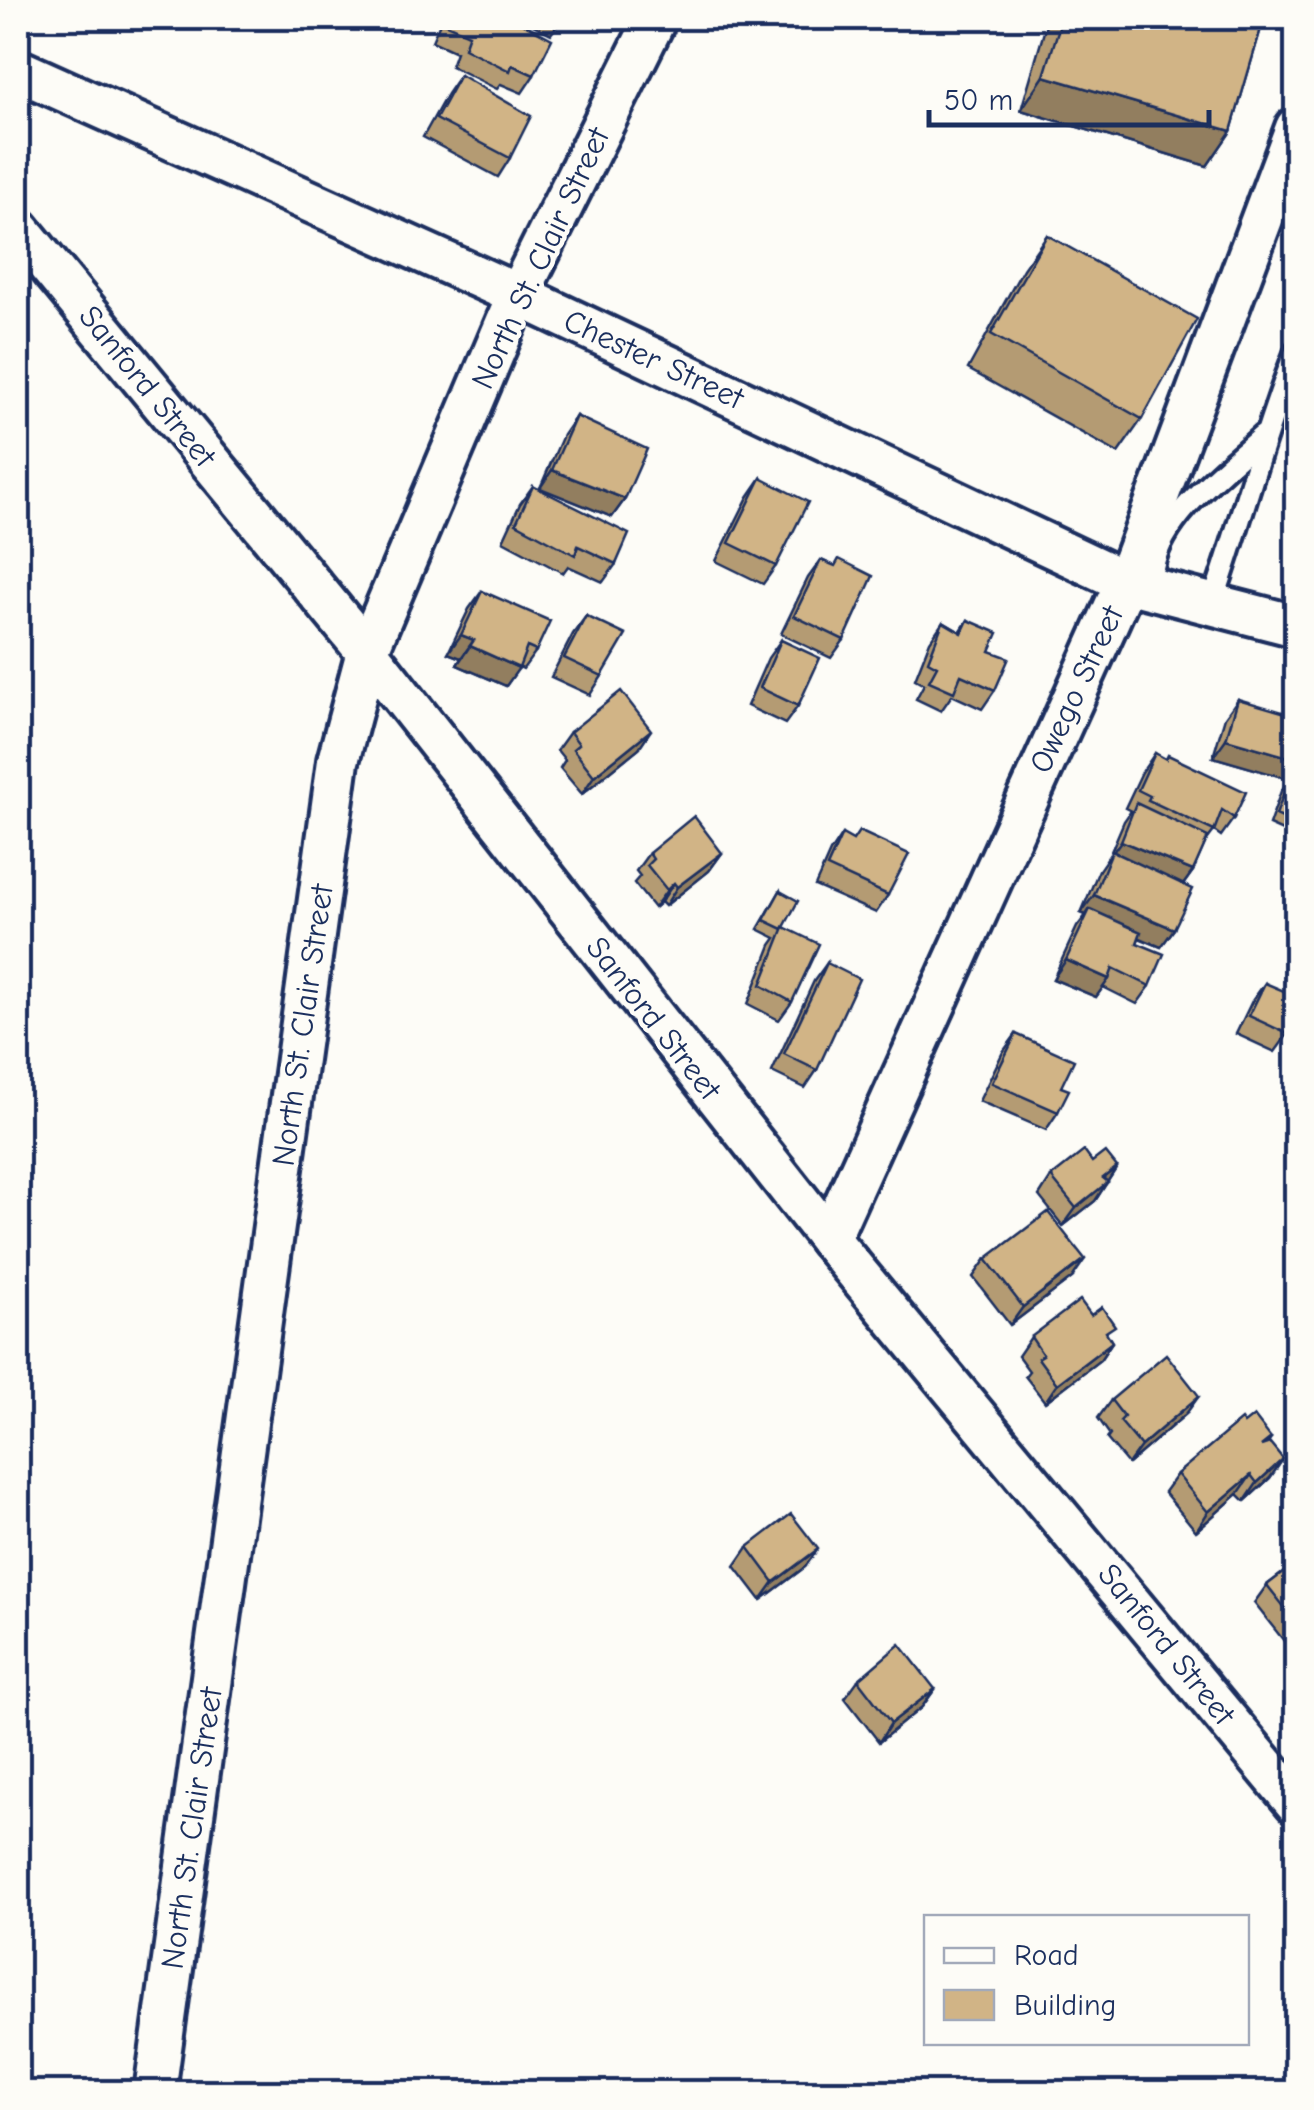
<svg xmlns="http://www.w3.org/2000/svg" width="1314" height="2110" viewBox="0 0 1314 2110" font-family="'Comic Neue',sans-serif">
	<rect width="100%" height="100%" fill="#fdfcf7"/>
	<filter id="ink" filterUnits="userSpaceOnUse"><feTurbulence type="fractalNoise" baseFrequency=".01" numOctaves="2"/><feDisplacementMap in="SourceGraphic" scale="20" xChannelSelector="R" yChannelSelector="G"/><feConvolveMatrix kernelMatrix="1 2 1 2 8 2 1 2 1" color-interpolation-filters="sRGB"/></filter>
	<g filter="url(#ink)">
		<g fill="none" stroke-linecap="round" stroke-linejoin="round">
			<defs>
				<g id="lane">
					<path d="M1153,567C1163,515 1225,470 1262,436"/>
					<path d="M1212,604C1242,519 1263,434 1296,351"/>
				</g>
				<g id="street">
					<polyline points="18,70 518,295 1126,582 1296,626"/>
					<polyline points="18,228 367,652 829,1239 1296,1803"/>
					<polyline points="829,1239 1126,582 1296,128"/>
					<polyline points="155,2092 338,761 367,652 518,295 656,18"/>
				</g>
			</defs>
			<use href="#lane" stroke="#1b2f5e" stroke-width="28"/>
			<use href="#street" stroke="#1b2f5e" stroke-width="48"/>
			<use href="#lane" stroke="#fdfcf7" stroke-width="20"/>
			<use href="#street" stroke="#fdfcf7" stroke-width="40"/>
		</g>
		<g fill="#b49b73" stroke="#1b2f5e" stroke-width="2.5">
			<polygon points="442,18 513,18 534,75 522,93 501,84 497,89 451,66 456,52 432,41"/>
			<polygon points="519,18 563,18 551,34"/>
			<polygon points="1048,18 1264,18 1231,131 1207,166 1021,110"/>
			<polygon points="460,75 510,158 498,177 423,137 447,94"/>
			<polygon points="1047,235 1142,419 1118,453 968,369 1023,269"/>
			<polygon points="576,416 625,499 612,517 540,488 563,435"/>
			<polygon points="761,478 776,566 763,584 716,561 748,497"/>
			<polygon points="533,486 616,564 603,582 568,566 563,573 503,541 520,504"/>
			<polygon points="821,560 834,566 844,640 831,658 781,634 808,578"/>
			<polygon points="482,591 536,651 523,669 519,667 506,686 457,665 461,658 448,653 469,609"/>
			<polygon points="586,616 602,676 590,695 551,677 573,634"/>
			<polygon points="968,620 990,651 995,690 982,709 952,695 941,711 916,699 924,684 915,679 930,641 943,622 960,632"/>
			<polygon points="781,640 798,706 785,724 747,706 768,658"/>
			<polygon points="1238,699 1296,781 1213,757 1225,717"/>
			<polygon points="570,732 639,748 582,794 560,768 565,760 557,750"/>
			<polygon points="1155,753 1234,818 1221,836 1214,831 1205,843 1193,871 1183,885 1174,929 1161,947 1139,938 1137,943 1150,986 1137,1004 1103,987 1096,997 1053,979 1077,927 1086,915 1081,913 1099,870 1110,854 1124,821 1131,811 1125,808 1142,772"/>
			<polygon points="1288,781 1296,785 1296,837 1269,825 1281,791"/>
			<polygon points="842,834 888,895 876,913 815,886 830,852"/>
			<polygon points="649,853 722,853 709,871 665,906 661,902 654,908 634,883 640,876 636,871"/>
			<polygon points="780,891 792,1002 779,1020 748,1004 771,945 776,938 758,929"/>
			<polygon points="827,963 817,1070 805,1088 772,1072 814,981"/>
			<polygon points="1265,983 1288,1034 1275,1052 1236,1034 1252,1001"/>
			<polygon points="1016,1034 1061,1087 1058,1112 1046,1130 979,1101 1003,1052"/>
			<polygon points="1092,1162 1117,1167 1095,1201 1063,1226 1039,1196 1051,1177"/>
			<polygon points="986,1259 1072,1278 1010,1325 973,1277"/>
			<polygon points="1108,1336 1112,1342 1100,1360 1045,1402 1025,1376 1029,1371 1018,1356 1031,1337"/>
			<polygon points="1111,1400 1186,1414 1128,1464 1107,1439 1110,1435 1098,1418"/>
			<polygon points="1244,1424 1271,1438 1267,1444 1283,1459 1270,1478 1245,1501 1238,1494 1196,1531 1164,1492 1177,1474"/>
			<polygon points="748,1547 805,1567 761,1600 735,1566"/>
			<polygon points="1296,1563 1296,1631 1284,1641 1254,1603 1267,1585"/>
			<polygon points="858,1680 935,1689 922,1707 879,1742 845,1698"/>
		</g>
		<g fill="#927e5e" stroke="#1b2f5e" stroke-width="2.5">
			<polygon points="1044,76 1231,131 1207,166 1021,110"/>
			<polygon points="552,470 625,499 612,517 540,488"/>
			<polygon points="461,635 474,640 461,658 448,653"/>
			<polygon points="470,646 519,668 506,686 457,665"/>
			<polygon points="651,730 639,748 582,794 594,776"/>
			<polygon points="1226,739 1296,759 1296,781 1213,757"/>
			<polygon points="1121,841 1193,871 1180,889 1108,859"/>
			<polygon points="722,853 709,871 665,906 677,887"/>
			<polygon points="674,883 661,902 654,908 667,890"/>
			<polygon points="1094,895 1174,929 1161,947 1087,915 1090,909 1086,915 1081,913"/>
			<polygon points="1066,960 1109,979 1096,997 1053,979"/>
			<polygon points="1117,1167 1095,1201 1063,1226 1076,1208 1103,1178"/>
			<polygon points="1085,1259 1072,1278 1010,1325 1023,1307"/>
			<polygon points="1112,1342 1100,1360 1045,1402 1057,1384"/>
			<polygon points="1199,1396 1186,1414 1128,1464 1141,1446"/>
			<polygon points="1283,1459 1270,1478 1245,1501 1257,1483"/>
			<polygon points="1251,1475 1238,1494 1196,1531 1208,1512"/>
			<polygon points="818,1549 805,1567 761,1600 774,1582"/>
			<polygon points="1296,1623 1296,1631 1284,1641"/>
			<polygon points="935,1689 922,1707 879,1742 891,1723"/>
		</g>
		<g fill="#d1b486" stroke="#1b2f5e" stroke-width="2.5">
			<polygon points="447,18 499,18 502,19 503,18 513,18 552,39 534,75 512,65 510,71 464,48 469,34 444,23"/>
			<polygon points="1062,18 1264,18 1231,131 1044,76"/>
			<polygon points="460,75 531,116 510,158 436,119"/>
			<polygon points="1047,235 1197,319 1142,419 991,334"/>
			<polygon points="576,416 647,449 625,499 552,470"/>
			<polygon points="761,478 808,502 776,566 729,543"/>
			<polygon points="533,486 629,534 616,564 578,546 575,555 516,523"/>
			<polygon points="839,559 873,576 844,640 794,616 821,560 835,566"/>
			<polygon points="482,591 550,621 536,651 527,647 519,668 470,646 474,640 461,635"/>
			<polygon points="586,616 626,635 602,676 564,658"/>
			<polygon points="968,620 998,633 990,651 1009,658 995,690 961,675 954,692 929,681 937,666 928,661 943,622 962,633"/>
			<polygon points="781,640 820,658 798,706 760,688"/>
			<polygon points="621,691 651,730 594,776 573,749 579,744 570,732"/>
			<polygon points="1238,699 1296,716 1296,759 1226,739"/>
			<polygon points="1155,753 1166,759 1168,755 1246,792 1234,818 1222,810 1214,831 1148,800 1150,796 1138,790"/>
			<polygon points="1288,781 1296,785 1296,824 1276,815"/>
			<polygon points="1136,803 1208,837 1193,871 1121,841"/>
			<polygon points="694,816 722,853 677,887 674,883 667,890 647,865 653,859 649,853"/>
			<polygon points="859,831 909,854 888,895 827,867 842,834 853,840"/>
			<polygon points="1112,851 1193,889 1174,929 1094,895"/>
			<polygon points="780,891 798,901 783,929 764,920"/>
			<polygon points="1090,909 1141,932 1137,943 1164,954 1150,986 1113,968 1109,979 1066,960"/>
			<polygon points="784,927 819,944 792,1002 761,985"/>
			<polygon points="827,963 859,979 817,1070 784,1054"/>
			<polygon points="1265,983 1296,996 1296,1016 1288,1034 1249,1016"/>
			<polygon points="1016,1034 1074,1060 1061,1087 1069,1090 1058,1112 992,1083"/>
			<polygon points="1084,1151 1092,1162 1105,1152 1117,1167 1103,1178 1108,1182 1076,1208 1051,1177"/>
			<polygon points="1048,1212 1085,1259 1023,1307 986,1259"/>
			<polygon points="1080,1300 1091,1315 1102,1307 1115,1326 1106,1332 1112,1342 1057,1384 1038,1358 1043,1355 1031,1337"/>
			<polygon points="1166,1354 1199,1396 1141,1446 1120,1421 1124,1417 1111,1400"/>
			<polygon points="1254,1416 1271,1438 1261,1446 1270,1443 1283,1459 1257,1483 1251,1475 1208,1512 1177,1474 1241,1420 1244,1424"/>
			<polygon points="791,1514 818,1549 774,1582 748,1547"/>
			<polygon points="1296,1563 1296,1622 1267,1585"/>
			<polygon points="900,1644 935,1689 891,1723 858,1680"/>
		</g>
	</g>
	<g text-anchor="middle" stroke-width="9" stroke-linejoin="round" paint-order="stroke">
		<g font-size="32" fill="#1b2f5e" stroke="#fdfcf7">
			<text transform="translate(540 258) rotate(-65)" y="11">North St. Clair Street</text>
			<text transform="translate(654 359) rotate(25)" y="11">Chester Street</text>
			<text transform="translate(148 386) rotate(51)" y="11">Sanford Street</text>
			<text transform="translate(1076 689) rotate(-65)" y="11">Owego Street</text>
			<text transform="translate(654 1018) rotate(52)" y="11">Sanford Street</text>
			<text transform="translate(302 1025) rotate(-82)" y="11">North St. Clair Street</text>
			<text transform="translate(1167 1644) rotate(51)" y="11">Sanford Street</text>
			<text transform="translate(191 1828) rotate(-82)" y="11">North St. Clair Street</text>
		</g>
	</g>
	<rect width="1314" height="2110" fill="none" stroke="#fdfcf7" stroke-width="60"/>
	<rect x="30" y="30" width="1254" height="2050" fill="none" stroke="#1b2f5e" stroke-width="4" filter="url(#ink)"/>
	<rect x="924" y="1915" width="325" height="130" fill="#fdfcf7" stroke="#a3aaba" stroke-width="2.5"/>
	<rect x="944" y="1948" width="50" height="15" fill="#fdfcf7" stroke="#a3aaba" stroke-width="2.5"/>
	<text x="1014" y="1965" font-size="30" fill="#1b2f5e">Road</text>
	<rect x="944" y="1990" width="50" height="30" fill="#d1b486" stroke="#a3aaba" stroke-width="2.5"/>
	<text x="1014" y="2015" font-size="30" fill="#1b2f5e">Building</text>
	<path d="M929 110v15h280v-15" fill="none" stroke="#1b2f5e" stroke-width="5"/>
	<text x="944" y="110" font-size="30" fill="#1b2f5e" stroke="#fdfcf7" stroke-width="8" paint-order="stroke">50 m</text>
</svg>
